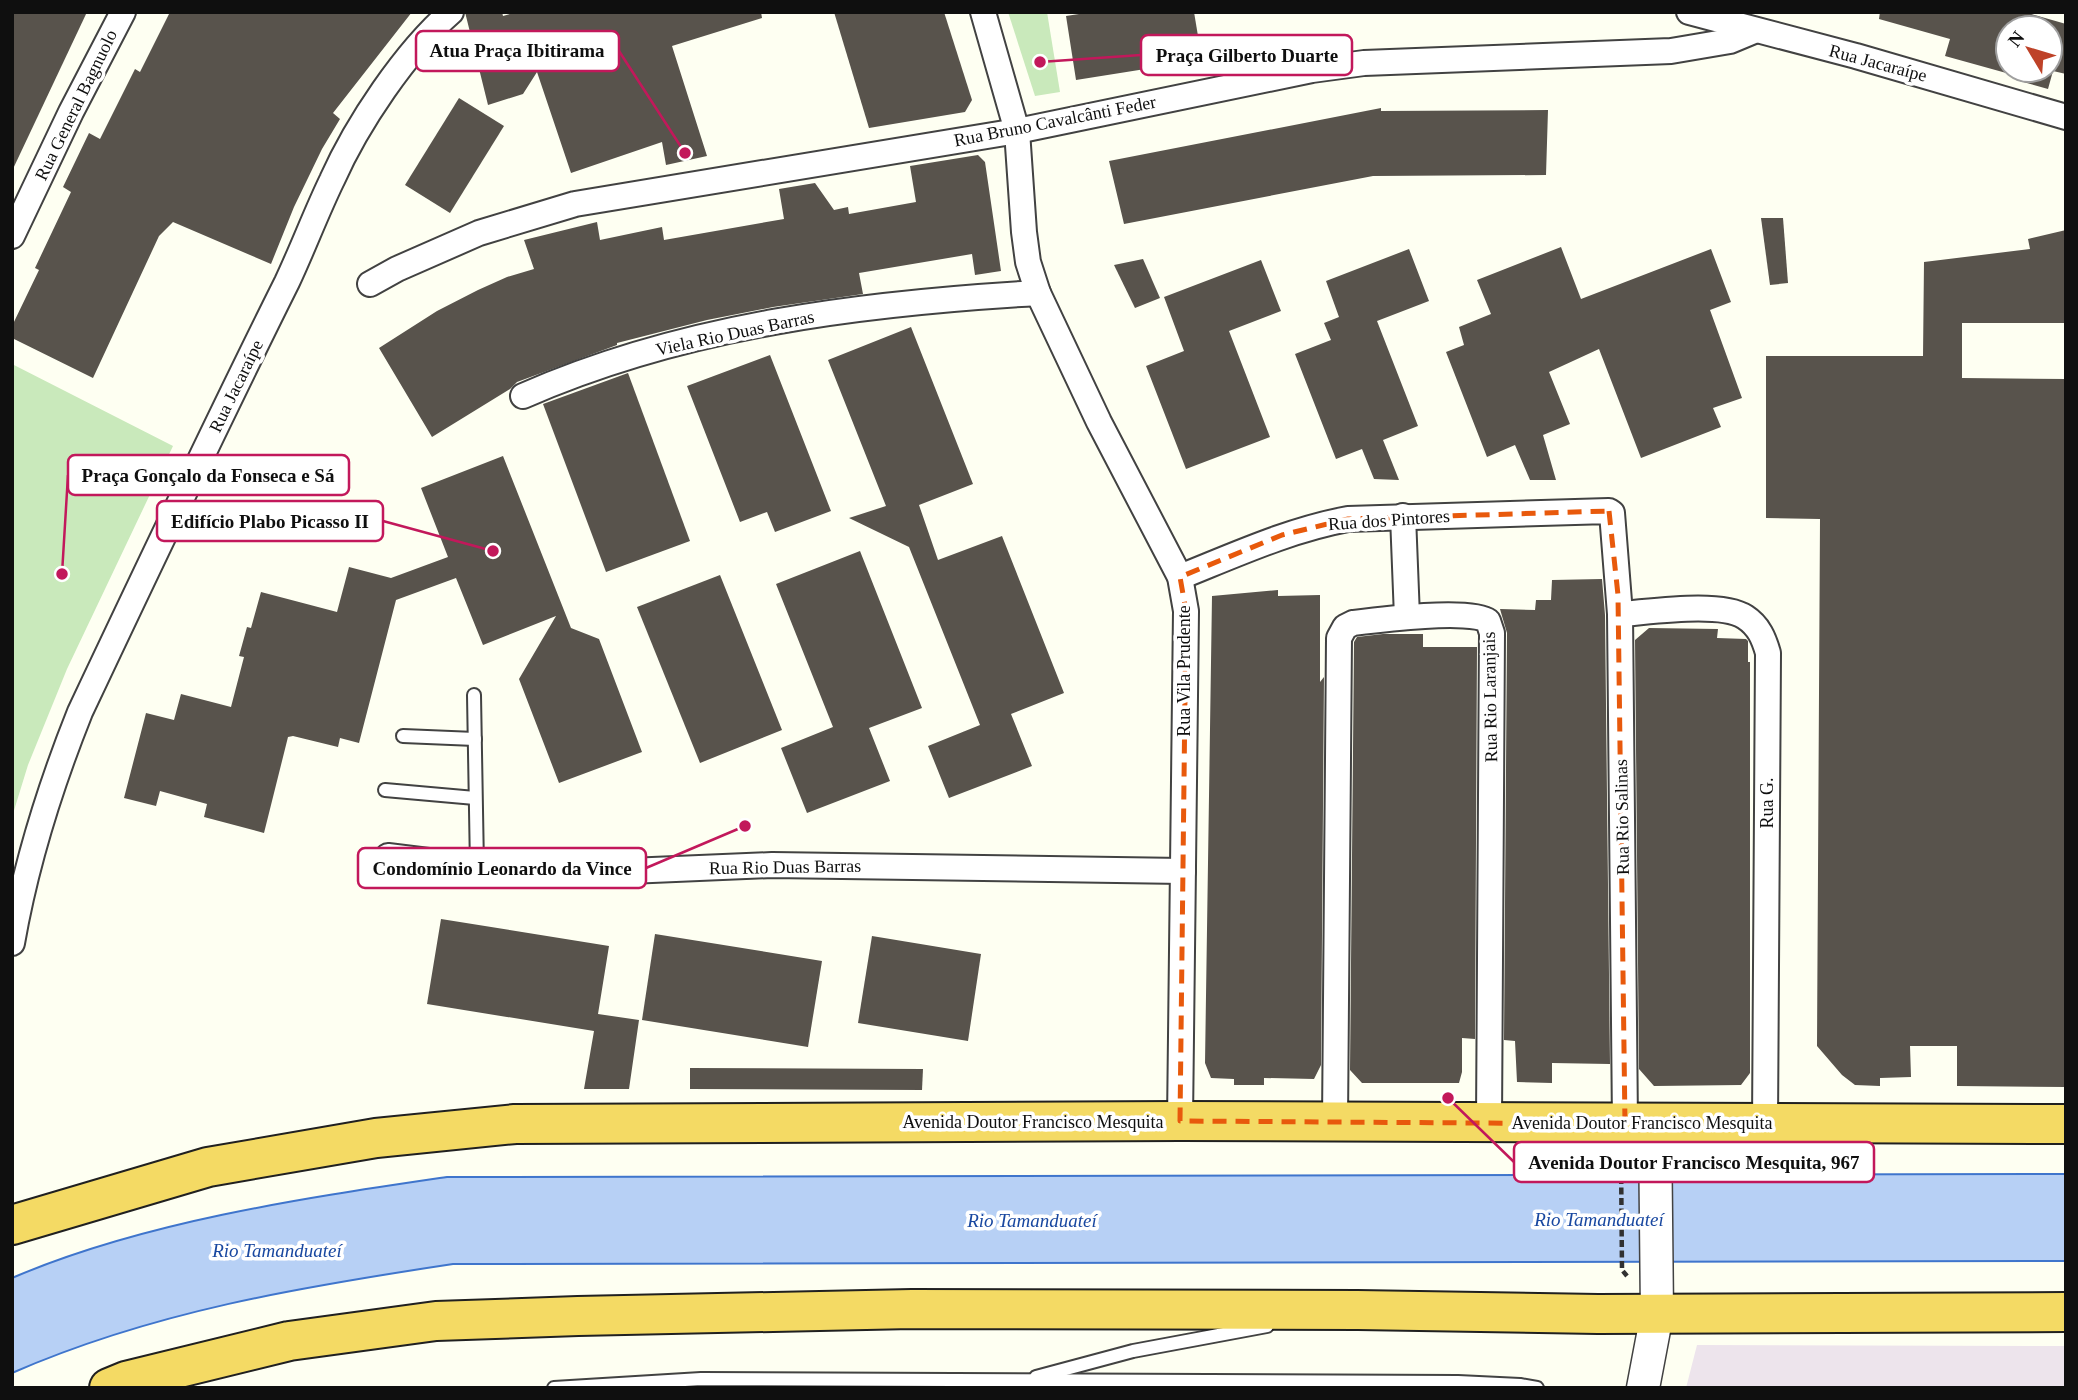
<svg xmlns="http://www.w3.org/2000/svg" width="2078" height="1400" viewBox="0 0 2078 1400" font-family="Georgia,serif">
	<rect width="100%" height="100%" fill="#fefff2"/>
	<polygon fill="#ede4ec" points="1697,1345 2066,1346 2066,1388 1686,1388"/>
	<g fill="#c9e9bb">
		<polygon points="1008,12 1047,12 1060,92 1035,96"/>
		<polygon points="12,364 173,446 67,669 28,765 12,817"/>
	</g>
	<path fill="#b7d0f5" stroke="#3f75cc" stroke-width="2" d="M2066,1174V1261L453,1264C301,1287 154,1311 12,1373V1278C145,1221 305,1198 447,1177Z"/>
	<g fill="#58534c" fill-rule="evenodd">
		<polygon points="12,12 87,12 12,171"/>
		<polygon points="170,12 412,12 333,113 340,119 322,149 294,207 271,264 173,222 159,236 93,378 12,338 12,326 39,270 35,268 71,192 63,187 89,133 100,139 135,69 140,72"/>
		<polygon points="465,12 502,12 503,16 517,12 761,12 762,18 672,46 707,156 666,165 662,142 571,173 537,72 523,94 488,105"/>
		<polygon points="834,12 944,12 972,100 965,112 869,128"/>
		<polygon points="1092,12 1194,12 1202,60 1076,80 1066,16"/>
		<path d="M1880,12H2024L2066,24V74L2053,71L2048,89L2016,80L2017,76L1945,56L1950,39L1879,19ZM2008,28H2050V70H2008Z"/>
		<polygon points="459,98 504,126 450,213 405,185"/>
		<polygon points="1381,108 1381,111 1548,110 1546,175 1373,176 1124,224 1109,161"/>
		<polygon points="978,155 985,162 1001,271 975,275 972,254 859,273 863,294 773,307 707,320 617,343 617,345 517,382 510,389 432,437 379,348 437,311 478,290 507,277 534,269 524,240 597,222 600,240 662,227 664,240 784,219 779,189 815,183 834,210 848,207 849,214 916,202 910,166"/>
		<polygon points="1761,218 1783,218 1788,283 1770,285"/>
		<polygon points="2066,230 2066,323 1962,323 1962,378 2066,379 2066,1087 1957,1086 1957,1046 1910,1046 1911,1077 1880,1078 1880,1086 1855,1085 1842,1075 1817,1046 1820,519 1766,518 1766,356 1923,356 1924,262 2030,249 2028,239"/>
		<polygon points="1561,247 1581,299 1711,249 1731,302 1710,310 1742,398 1713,408 1721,427 1641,458 1599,349 1549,372 1570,424 1543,435 1556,480 1530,480 1515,445 1487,457 1446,352 1464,345 1459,327 1491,314 1477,280"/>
		<polygon points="1409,249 1429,301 1377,321 1418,426 1383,440 1399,480 1374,479 1362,449 1336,459 1295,354 1331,340 1324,323 1339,317 1326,281"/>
		<polygon points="1143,259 1160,298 1135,308 1114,265"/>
		<polygon points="1261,260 1281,311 1229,331 1270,437 1186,469 1146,366 1184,351 1164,297"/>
		<polygon points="911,327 973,484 919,505 938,560 1002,536 1064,693 1011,714 1032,766 949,798 928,746 980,725 909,547 849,518 886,506 828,360"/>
		<polygon points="770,355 831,511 775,532 767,512 740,522 687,386"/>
		<polygon points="628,373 690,541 606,572 543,404"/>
		<polygon points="503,456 571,628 599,639 642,752 559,783 519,679 556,616 483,645 456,578 396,600 359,743 340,738 338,747 293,736 288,737 264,833 204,817 207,804 160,791 156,806 124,798 146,713 174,720 181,694 231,707 244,657 239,656 247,627 251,628 261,592 337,612 349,567 391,578 448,557 421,488"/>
		<polygon points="860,551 922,708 869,728 890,781 807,813 781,748 833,727 776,584"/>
		<polygon points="720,575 782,730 700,763 637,607"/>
		<polygon points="1602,579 1605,615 1610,1064 1552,1063 1552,1083 1517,1082 1515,1041 1504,1040 1507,633 1500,609 1535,610 1536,600 1551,600 1552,580"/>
		<polygon points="1278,590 1278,596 1320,595 1320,682 1324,677 1321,1065 1314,1079 1264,1078 1264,1085 1234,1085 1234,1079 1211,1078 1205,1063 1212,596"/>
		<polygon points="1649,628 1718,629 1717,638 1746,639 1748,641 1748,662 1750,662 1750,1073 1741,1085 1654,1086 1639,1069 1635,640"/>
		<polygon points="1383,634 1423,634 1423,647 1477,647 1475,1039 1462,1038 1462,1072 1459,1083 1362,1083 1350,1070 1354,642 1357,637"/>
		<polygon points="441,919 609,946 598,1014 639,1020 629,1089 584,1089 594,1031 427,1004"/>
		<polygon points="655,934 822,961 808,1047 642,1020"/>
		<polygon points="872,936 981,954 968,1041 858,1023"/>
		<polygon points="690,1068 923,1069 922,1090 690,1089"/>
	</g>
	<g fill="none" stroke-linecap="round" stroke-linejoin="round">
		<defs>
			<g id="service">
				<polyline points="474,695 477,867"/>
				<polyline points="403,736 475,739"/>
				<polyline points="385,790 475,798"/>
				<polyline points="1036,1377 1133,1351 1267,1326"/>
				<polyline points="554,1388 701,1379 1458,1382 1520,1385 1537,1388"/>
			</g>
			<g id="minor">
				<polyline points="983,12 1017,131 1024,232 1028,262 1038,293 1099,422 1180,577 1186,611 1180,1121"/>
				<polyline points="1689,12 1856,56 2066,117"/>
				<polyline points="12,236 71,112 123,12"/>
				<polyline points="370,284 397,269 479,233 575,204 1017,131 1312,70 1364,63 1671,51 1730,41 1754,31"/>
				<path d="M523,396C684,325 864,303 1038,293"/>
				<polyline points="1403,516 1407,617"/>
				<path d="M1180,577C1235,555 1289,530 1348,519L1609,511L1612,513L1620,614L1625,1124"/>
				<path d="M1620,614C1650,612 1721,601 1745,617C1759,626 1764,639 1768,653L1765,1124"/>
				<polyline points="388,856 477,867 605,872 772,865 1183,871"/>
				<path d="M12,943C26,863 50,787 80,712C148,568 216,424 287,282C303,248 316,213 332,180C357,124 405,52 451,12"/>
				<path d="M1335,1122L1339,638L1345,627L1353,623C1377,620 1471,608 1488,621L1492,633L1489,1122"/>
			</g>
			<polyline id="tertiary" points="1643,1388 1657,1314 1655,1124"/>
			<g id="trunk">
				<polyline points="12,1225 208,1167 376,1138 515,1124 1180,1121 2066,1124"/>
				<polyline points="109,1388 126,1381 289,1341 436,1321 578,1316 912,1309 1358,1310 1598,1314 2066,1312"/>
			</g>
		</defs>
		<use href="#service" stroke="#424242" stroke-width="16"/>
		<use href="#minor" stroke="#424242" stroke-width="28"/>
		<use href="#tertiary" stroke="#424242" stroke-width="35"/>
		<use href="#trunk" stroke="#202020" stroke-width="42"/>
		<polyline stroke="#313131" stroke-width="4.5" stroke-dasharray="7 3.5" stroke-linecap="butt" points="1621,1156 1622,1270 1627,1276"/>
		<use href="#service" stroke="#fff" stroke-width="12"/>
		<use href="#minor" stroke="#fff" stroke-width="24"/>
		<use href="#tertiary" stroke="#fff" stroke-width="32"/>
		<use href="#trunk" stroke="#f4da64" stroke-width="38"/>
	</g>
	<path fill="none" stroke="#e8590c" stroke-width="5" stroke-dasharray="14 9" stroke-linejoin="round" d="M1609,511L1618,595L1625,1124L1180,1121L1186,611L1180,577L1282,535L1348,519Z"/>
	<g text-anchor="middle" stroke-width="7" stroke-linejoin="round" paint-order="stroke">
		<g font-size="18" fill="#0f0f0f" stroke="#fff">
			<text transform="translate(1878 63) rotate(15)" y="6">Rua Jacaraípe</text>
			<text transform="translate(76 105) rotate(-64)" y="6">Rua General Bagnuolo</text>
			<text transform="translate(1055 121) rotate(-11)" y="6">Rua Bruno Cavalcânti Feder</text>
			<text transform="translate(735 333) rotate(-12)" y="6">Viela Rio Duas Barras</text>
			<text transform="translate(236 386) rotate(-64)" y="6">Rua Jacaraípe</text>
			<text transform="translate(1389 520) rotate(-4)" y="6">Rua dos Pintores</text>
			<text transform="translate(1184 671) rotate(-90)" y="6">Rua Vila Prudente</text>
			<text transform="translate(1490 697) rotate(-91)" y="6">Rua Rio Laranjais</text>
			<text transform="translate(1767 803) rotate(-90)" y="6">Rua G.</text>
			<text transform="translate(1622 817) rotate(-91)" y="6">Rua Rio Salinas</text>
			<text transform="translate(785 867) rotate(-1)" y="6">Rua Rio Duas Barras</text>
			<text x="1033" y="1128">Avenida Doutor Francisco Mesquita</text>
			<text x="1642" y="1129">Avenida Doutor Francisco Mesquita</text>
		</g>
		<g font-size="19" font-style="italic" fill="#1948a0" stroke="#fff">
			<text x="1599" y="1226">Rio Tamanduateí</text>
			<text x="1032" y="1227">Rio Tamanduateí</text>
			<text x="277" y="1257">Rio Tamanduateí</text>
		</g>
	</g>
	<path fill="none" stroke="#c2185b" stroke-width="2.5" d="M685 153L619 51M1040 62L1141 55M62 574L68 475M493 551L383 521M745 826L646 868M1448 1098L1514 1162"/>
	<g fill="#c2185b" stroke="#fff" stroke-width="2.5">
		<circle cx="685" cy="153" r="7"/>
		<circle cx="1040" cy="62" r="7"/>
		<circle cx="62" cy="574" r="7"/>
		<circle cx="493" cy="551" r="7"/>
		<circle cx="745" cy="826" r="7"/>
		<circle cx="1448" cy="1098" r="7"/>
	</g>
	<g fill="#fff" stroke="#c2185b" stroke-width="2.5">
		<rect x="416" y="31" width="203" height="40" rx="7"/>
		<rect x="1141" y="35" width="211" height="40" rx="7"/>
		<rect x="68" y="455" width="281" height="40" rx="7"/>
		<rect x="157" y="501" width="226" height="40" rx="7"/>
		<rect x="358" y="848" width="288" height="40" rx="7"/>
		<rect x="1514" y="1142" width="360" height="40" rx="7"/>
	</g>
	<g font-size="19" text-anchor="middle" font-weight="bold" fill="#0f0f0f">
		<text x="517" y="57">Atua Praça Ibitirama</text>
		<text x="1247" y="62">Praça Gilberto Duarte</text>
		<text x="208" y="482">Praça Gonçalo da Fonseca e Sá</text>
		<text x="270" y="528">Edifício Plabo Picasso II</text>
		<text x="502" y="875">Condomínio Leonardo da Vince</text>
		<text x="1694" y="1169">Avenida Doutor Francisco Mesquita, 967</text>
	</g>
	<rect width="2078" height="1400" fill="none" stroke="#0f0f0f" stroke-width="28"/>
	<g transform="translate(2029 49) rotate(308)"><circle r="33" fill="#ffffff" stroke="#9f9f9f" stroke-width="2"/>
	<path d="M0-5L12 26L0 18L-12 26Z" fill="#be4228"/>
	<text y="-10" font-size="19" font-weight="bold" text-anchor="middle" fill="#0f0f0f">N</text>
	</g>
</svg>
